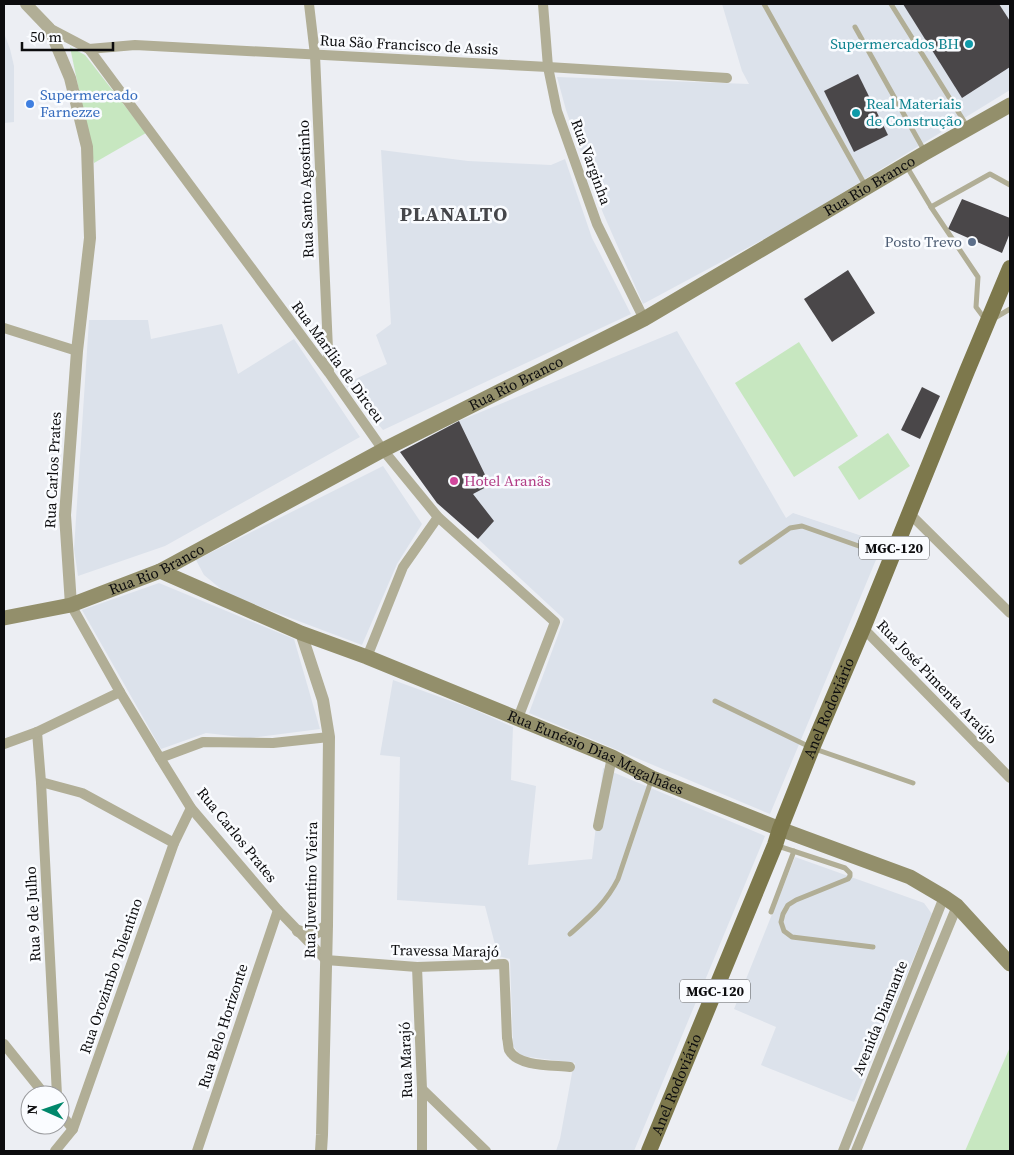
<svg xmlns="http://www.w3.org/2000/svg" width="1014" height="1155" viewBox="0 0 1014 1155" font-family="'Source Serif 4',serif">
	<rect width="100%" height="100%" fill="#eceef3"/>
	<g fill="#dce2eb">
		<polygon points="722,4 1010,4 1010,90 790,225 643,304 603,213 566,110 557,77 749,84 742,71"/>
		<polygon points="4,33 10,49 14,66 14,122 4,123"/>
		<polygon points="381,150 468,161 551,165 565,159 592,238 631,314 383,430 345,384 387,364 376,335 391,324"/>
		<polygon points="89,320 148,320 151,339 222,324 238,374 294,339 360,437 165,546 78,576 74,549"/>
		<polygon points="677,331 786,518 793,513 883,543 770,814 529,713 564,619 478,539 437,503 400,452 459,421"/>
		<polygon points="383,466 422,524 397,564 362,645 227,594 204,575 196,560"/>
		<polygon points="159,583 294,639 320,729 250,738 206,733 161,749 82,610"/>
		<polygon points="393,680 473,709 513,727 511,780 536,786 528,865 592,859 603,768 765,836 634,1151 556,1151 560,1139 572,1073 575,1063 521,1056 513,1046 510,959 498,956 485,906 397,900 400,757 380,755"/>
		<polygon points="795,857 924,903 932,914 854,1102 761,1065 776,1027 734,1009"/>
	</g>
	<g fill="#c7e7c0">
		<polygon points="70,47 85,55 146,133 94,163"/>
		<polygon points="799,342 858,436 794,477 735,383"/>
		<polygon points="888,433 910,466 859,500 838,467"/>
		<polygon points="1010,1047 1010,1151 965,1151"/>
	</g>
	<g fill="#4a4749">
		<polygon points="903,4 999,4 1010,21 1010,67 962,98"/>
		<polygon points="858,74 888,135 854,152 824,91"/>
		<polygon points="962,199 1010,218 1010,233 1002,253 948,229"/>
		<polygon points="848,270 875,313 832,342 804,299"/>
		<polygon points="922,387 940,396 920,439 901,430"/>
		<polygon points="459,421 490,485 473,494 494,521 478,539 437,503 400,452"/>
	</g>
	<g fill="none" stroke-linecap="round" stroke-linejoin="round">
		<g stroke="#b1ae96" stroke-width="5">
			<polyline points="764,4 865,185"/>
			<polyline points="891,4 967,126"/>
			<polyline points="855,27 925,152"/>
			<polyline points="907,167 931,207 978,277 976,307 985,319"/>
			<polyline points="931,207 990,174 1010,185"/>
			<polyline points="993,319 1010,309"/>
			<polyline points="741,562 790,528 802,526 890,557"/>
			<polyline points="715,701 812,748 913,783"/>
			<polyline points="778,846 845,868 850,873 850,876 848,879 796,900 788,905 783,914 781,922 784,931 792,937 873,947"/>
			<polyline points="771,912 794,851"/>
			<path d="M570,934C590,916 606,903 618,879L651,781"/>
		</g>
		<g stroke="#b1ae96" stroke-width="10">
			<polyline points="309,4 315,55 329,372"/>
			<polyline points="543,4 548,67 557,111 597,224 644,319"/>
			<polyline points="49,28 89,49 329,373 383,450 438,517 555,622 518,718"/>
			<polyline points="89,49 135,45 548,67 727,78"/>
			<polyline points="4,328 77,351"/>
			<polyline points="909,513 1010,613"/>
			<path d="M71,605L120,692L160,758L191,808L278,910L326,960L417,967L504,964L507,1038C508,1041 508,1047 509,1050C518,1067 553,1065 570,1067"/>
			<polyline points="863,628 1010,778"/>
			<polyline points="367,657 403,567 438,517"/>
			<polyline points="37,732 41,782 57,1095"/>
			<polyline points="4,744 37,732 120,692"/>
			<polyline points="160,758 203,742 273,743 329,737"/>
			<polyline points="41,782 82,793 174,843"/>
			<polyline points="598,826 612,757"/>
			<polyline points="417,967 422,1089 422,1151"/>
			<polyline points="4,1044 45,1095"/>
			<polyline points="422,1089 486,1151"/>
			<polyline points="60,1113 73,1129"/>
			<polyline points="55,1151 73,1129 174,843 191,808"/>
			<polyline points="197,1151 278,910"/>
			<polyline points="843,1151 944,897"/>
			<polyline points="856,1151 957,906"/>
		</g>
		<g stroke="#b1ae96" stroke-width="12">
			<polyline points="26,4 49,28 70,78 87,147 90,238 77,351 65,515 71,605"/>
			<polyline points="301,633 323,700 329,737 327,925 322,1135 321,1151"/>
			<path d="M298,931C311,935 317,935 327,925"/>
		</g>
		<g stroke="#938f6b" stroke-width="15">
			<path id="s1" d="M160,571L301,633L367,657L612,757L652,778L780,829L910,877L944,897L957,906L1010,964"/>
			<path id="s2" d="M4,618L71,605L160,571L383,450L644,319L925,153L1010,105"/>
		</g>
		<path stroke="#7d784c" stroke-width="16" id="s3" d="M649,1151L775,845L780,829L812,748L863,628L967,371L1010,268"/>
	</g>
	<g fill="#0f9aa8" stroke="#fafcff" stroke-width="2">
		<circle cx="969" cy="44" r="5"/>
		<circle cx="856" cy="113" r="5"/>
	</g>
	<circle fill="#3f7fe0" stroke="#fafcff" stroke-width="2" cx="30" cy="104" r="5"/>
	<circle fill="#5c6f8a" stroke="#fafcff" stroke-width="2" cx="972" cy="242" r="5"/>
	<circle fill="#d1479c" stroke="#fafcff" stroke-width="2" cx="454" cy="481" r="5"/>
	<g text-anchor="middle" stroke-width="5" stroke-linejoin="round" paint-order="stroke">
		<g fill="#fafcff" stroke="#535456" stroke-width="1">
			<rect x="859" y="536.5" width="70" height="23" rx="4"/>
			<rect x="680" y="979.5" width="70" height="23" rx="4"/>
		</g>
		<g font-size="14" font-weight="bold" fill="#0c0c0e">
			<text x="894" y="553">MGC-120</text>
			<text x="715" y="996">MGC-120</text>
		</g>
		<g font-size="15" fill="#0d838f" stroke="#fafcff" text-anchor="end">
			<text x="959" y="49">Supermercados BH</text>
			<text x="866" y="109" text-anchor="start">Real Materiais<tspan x="866" dy="17">de Construção</tspan></text>
		</g>
		<g font-size="15" fill="#0c0c0e" stroke="#fafcff">
			<text transform="translate(409 45) rotate(3)" y="5">Rua São Francisco de Assis</text>
			<text transform="translate(591 162) rotate(70)" y="5">Rua Varginha</text>
			<text dy="5" stroke="none"><textPath href="#s2" startOffset="971">Rua Rio Branco</textPath></text>
			<text transform="translate(306 189) rotate(-92)" y="5">Rua Santo Agostinho</text>
			<text transform="translate(338 362) rotate(54)" y="5">Rua Marília de Dirceu</text>
			<text dy="5" stroke="none"><textPath href="#s2" startOffset="566">Rua Rio Branco</textPath></text>
			<text transform="translate(53 470) rotate(-87)" y="5">Rua Carlos Prates</text>
			<text dy="5" stroke="none"><textPath href="#s2" startOffset="161">Rua Rio Branco</textPath></text>
			<text transform="translate(937 682) rotate(46)" y="5">Rua José Pimenta Araújo</text>
			<text dy="5" stroke="none"><textPath href="#s3" startOffset="478">Anel Rodoviário</textPath></text>
			<text dy="5" stroke="none"><textPath href="#s1" startOffset="472">Rua Eunésio Dias Magalhães</textPath></text>
			<text transform="translate(237 835) rotate(51)" y="5">Rua Carlos Prates</text>
			<text transform="translate(311 890) rotate(-89)" y="5">Rua Juventino Vieira</text>
			<text transform="translate(33 914) rotate(-93)" y="5">Rua 9 de Julho</text>
			<text transform="translate(445 951) rotate(1)" y="5">Travessa Marajó</text>
			<text transform="translate(111 976) rotate(-71)" y="5">Rua Orozimbo Tolentino</text>
			<text transform="translate(880 1018) rotate(-68)" y="5">Avenida Diamante</text>
			<text transform="translate(223 1026) rotate(-72)" y="5">Rua Belo Horizonte</text>
			<text transform="translate(406 1060) rotate(-92)" y="5">Rua Marajó</text>
			<text dy="5" stroke="none"><textPath href="#s3" startOffset="72">Anel Rodoviário</textPath></text>
		</g>
		<g font-size="15" fill="#366cbe" stroke="#fafcff" text-anchor="start">
			<text x="40" y="100">Supermercado<tspan x="40" dy="17">Farnezze</tspan></text>
		</g>
		<g font-size="15" fill="#4e5e75" stroke="#fafcff" text-anchor="end">
			<text x="962" y="247">Posto Trevo</text>
		</g>
		<g font-size="15" fill="#b23c85" stroke="#fafcff" text-anchor="start">
			<text x="464" y="486">Hotel Aranãs</text>
		</g>
		<g font-size="20" font-weight="bold" letter-spacing="1" fill="#45464a" stroke="#fafcff">
			<text x="454" y="221">PLANALTO</text>
		</g>
	</g>
	<rect width="1014" height="1155" fill="none" stroke="#0c0c0e" stroke-width="10"/>
	<g transform="translate(45 1110) rotate(272)"><circle r="24" fill="#fafcff" stroke="#9b9c9f"/>
	<path d="M0-4L9 19L0 12L-9 19Z" fill="#00876b"/>
	<text y="-8" font-size="14" font-weight="bold" text-anchor="middle" fill="#0c0c0e">N</text>
	</g>
	<path d="M22 42v8h91v-8" fill="none" stroke="#0c0c0e" stroke-width="2.5"/>
	<text x="30" y="42" font-size="15" fill="#0c0c0e" stroke="#fafcff" stroke-width="4" paint-order="stroke">50 m</text>
</svg>
